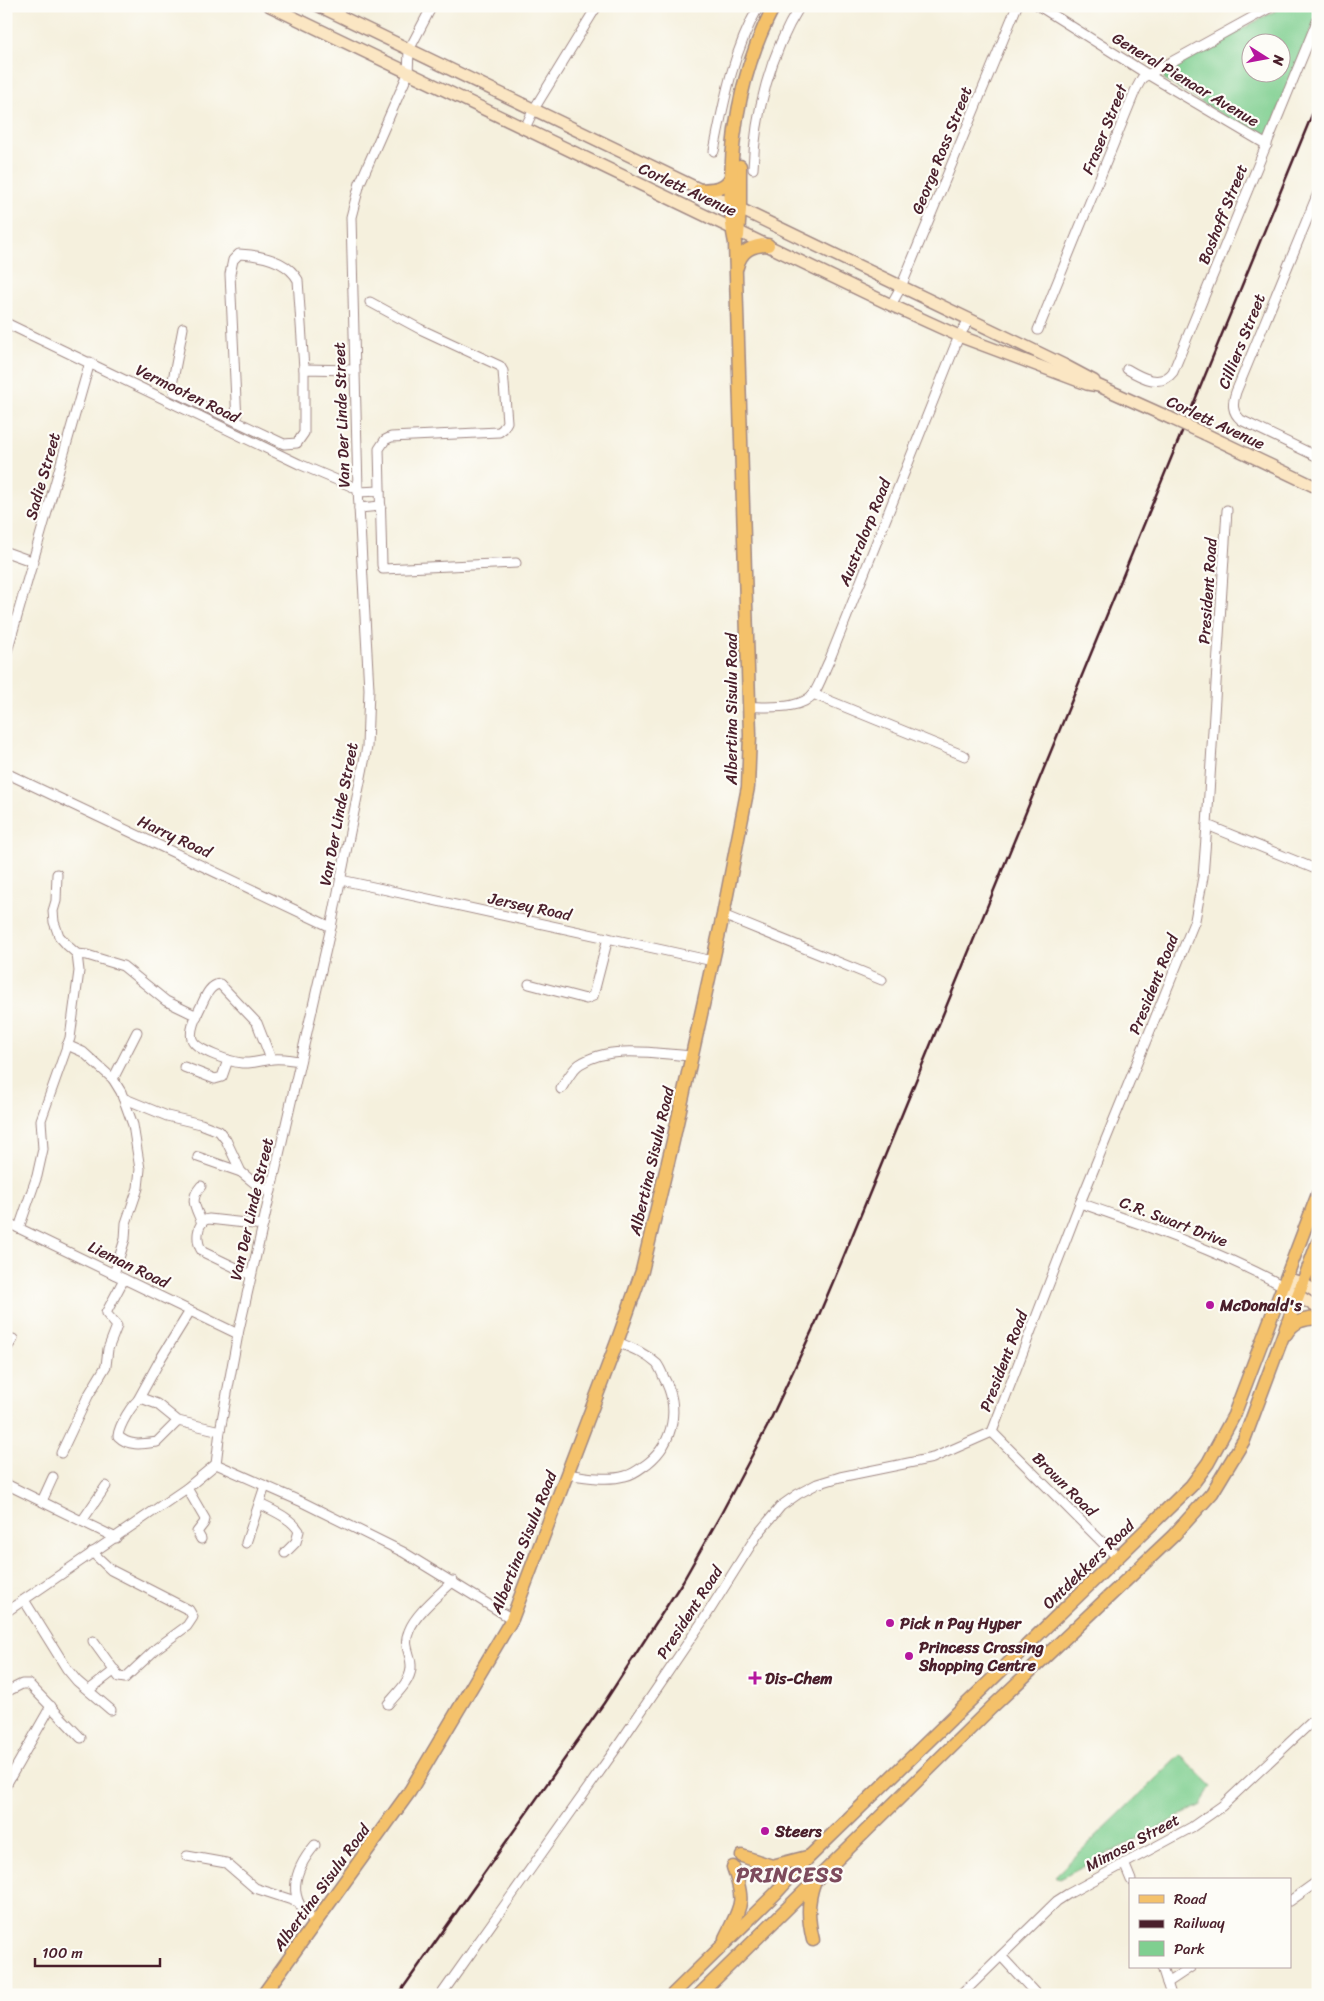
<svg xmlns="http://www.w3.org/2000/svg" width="1324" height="2001" viewBox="0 0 1324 2001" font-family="Sriracha,sans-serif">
	<rect width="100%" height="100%" fill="#fdfcf7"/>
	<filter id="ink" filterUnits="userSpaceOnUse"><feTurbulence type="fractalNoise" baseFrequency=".02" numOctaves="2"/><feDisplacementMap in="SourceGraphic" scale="10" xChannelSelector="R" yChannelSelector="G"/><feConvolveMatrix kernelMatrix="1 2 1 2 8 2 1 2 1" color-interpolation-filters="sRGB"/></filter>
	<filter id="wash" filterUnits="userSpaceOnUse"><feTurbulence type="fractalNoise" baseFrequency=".0096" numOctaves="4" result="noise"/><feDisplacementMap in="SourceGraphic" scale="20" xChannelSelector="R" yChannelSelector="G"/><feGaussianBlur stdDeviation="1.12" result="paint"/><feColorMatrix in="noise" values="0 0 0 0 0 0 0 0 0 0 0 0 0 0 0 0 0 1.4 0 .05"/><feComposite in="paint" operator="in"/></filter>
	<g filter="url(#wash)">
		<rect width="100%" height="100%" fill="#f5f0dd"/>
		<g fill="#7fcf90" stroke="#64775e" fill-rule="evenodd">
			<path d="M1284,6H1318V14L1269,133L1265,137L1257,136L1165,80L1163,74L1167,70ZM1252,42H1282V72H1252Z"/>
			<polygon points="1180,1755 1212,1786 1201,1805 1060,1879 1055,1876"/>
		</g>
	</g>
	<g filter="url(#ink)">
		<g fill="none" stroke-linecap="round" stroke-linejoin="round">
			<defs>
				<g id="street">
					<polyline points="1039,6 1147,74 1267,145"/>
					<polyline points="525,128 534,109 597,6"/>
					<path d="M714,151C724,101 733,51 759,6"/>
					<path d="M753,169C755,113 770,54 800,6"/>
					<path d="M1318,193L1236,392C1232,404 1232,412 1241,420L1318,457"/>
					<polyline points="370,302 420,329 500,366 503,371 507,422 503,429 499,432 391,437 385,440 379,449 382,565 383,569 516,563"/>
					<polyline points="891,305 901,287 1017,6"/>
					<polyline points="6,323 299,464 358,489"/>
					<polyline points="183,328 172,385 174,392 284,444 297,443 304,433 304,369 354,370"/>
					<polyline points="1038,330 1135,91 1142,78 1273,6"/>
					<path d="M1127,369C1142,378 1161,388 1173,372L1318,19"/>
					<path d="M237,422L230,274L233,260L239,254C260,255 287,260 298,280L304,369"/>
					<polyline points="358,492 380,491"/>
					<polyline points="359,508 381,506"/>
					<polyline points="6,552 34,562"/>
					<polyline points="6,655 90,362"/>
					<polyline points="813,694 965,756"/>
					<path d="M749,707C768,706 801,711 814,693C820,684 824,671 829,661L959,336L969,320"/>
					<polyline points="6,773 331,927"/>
					<polyline points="1207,825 1318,870"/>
					<polyline points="57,874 56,901 53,911 54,922 59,936 68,946 77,954 87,955 123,966 166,1001 197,1016"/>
					<polyline points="341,880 713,961"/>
					<polyline points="723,915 882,980"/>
					<polyline points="529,984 586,999 593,996 608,938"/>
					<polyline points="67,1045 83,1052 113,1079 121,1092 133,1125 140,1169 138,1188 126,1223 125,1239 114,1274"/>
					<path d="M271,1059L257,1023L220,984C209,985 205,998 201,1006C197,1014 189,1030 192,1039C195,1050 231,1062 242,1063C253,1064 263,1060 273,1059C282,1058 291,1060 300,1061"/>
					<polyline points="184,1067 215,1079 222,1077 228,1060"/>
					<polyline points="113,1079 137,1032"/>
					<path d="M561,1089C566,1081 573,1068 580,1064C610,1044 658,1054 692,1056"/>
					<polyline points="123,1098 167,1116 201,1124 219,1131 226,1140 241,1172 258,1186 271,1191"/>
					<polyline points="198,1157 241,1172"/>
					<path d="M201,1186C189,1200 195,1206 202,1223"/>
					<path d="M1080,1203C1149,1227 1219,1251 1283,1286"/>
					<polyline points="6,1222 238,1334"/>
					<polyline points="19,1228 37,1176 43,1149 41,1120 70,1038 79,971 77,954"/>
					<path d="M251,1275L203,1252C195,1244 196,1220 209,1219L263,1225"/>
					<polyline points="6,1349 13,1339"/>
					<polyline points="138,1400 161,1358 190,1311"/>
					<path d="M178,1421L157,1442C143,1444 129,1447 118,1436C119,1426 132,1403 141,1398L157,1404L178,1421L220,1431"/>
					<polyline points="992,1432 1118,1558"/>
					<polyline points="61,1453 88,1396 106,1366 108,1349 117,1326 106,1313 124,1279"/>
					<polyline points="216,1464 220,1431 238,1334 331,927 367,747 369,689 358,489 351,217 360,183 408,74 409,50 432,6"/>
					<path d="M567,1474C585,1477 607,1481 625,1476C633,1475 641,1468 648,1463C674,1442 680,1407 664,1378C662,1373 660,1368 657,1364C645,1353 632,1348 617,1342"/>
					<polyline points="6,1484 116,1538"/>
					<polyline points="187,1488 205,1519 204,1523 197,1532 201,1539"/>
					<polyline points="42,1501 53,1477"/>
					<path d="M260,1504C273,1511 290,1517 299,1531L296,1542L285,1553"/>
					<polyline points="82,1521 106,1486"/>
					<polyline points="246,1543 265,1486"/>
					<polyline points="92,1552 111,1570 189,1610 193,1617 187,1626 157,1648 125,1678 119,1677 93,1641"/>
					<polyline points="24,1600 67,1669 77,1681 111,1710"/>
					<polyline points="6,1612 187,1488 216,1464 302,1502 403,1552 512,1619"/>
					<polyline points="89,1690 115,1670"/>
					<polyline points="6,1692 22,1684 29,1684 81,1738"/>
					<path d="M388,1704C397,1693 410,1682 411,1668C412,1654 402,1646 409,1631C415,1614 440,1594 453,1581"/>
					<polyline points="6,1785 51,1706"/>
					<path d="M315,1845C293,1871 285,1900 316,1922"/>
					<polyline points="187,1856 226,1863 255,1888 298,1902"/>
					<polyline points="1124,1863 1131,1880"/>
					<polyline points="1290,1901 1318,1881"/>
					<polyline points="1001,1956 1037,1995"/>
					<polyline points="1162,1967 1171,1995"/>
					<polyline points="1167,1983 1191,1967"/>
					<polyline points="441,1995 615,1750 706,1616 757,1535 781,1506 798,1494 817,1484 840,1477 933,1458 992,1432 1080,1203 1195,920 1203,877 1207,825 1227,510"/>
					<polyline points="961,1995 1057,1901 1068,1894 1192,1827 1222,1806 1318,1716"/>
				</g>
				<g id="secondary">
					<polyline points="270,6 891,305 959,336 1087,384 1099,386 1170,418"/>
					<polyline points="319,6 1064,365 1094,381"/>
					<polyline points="1205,434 1318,488"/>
					<polyline points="1286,1278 1302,1283 1318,1293"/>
					<polyline points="1283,1286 1318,1308"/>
				</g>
				<g id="primary">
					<path d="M699,190C712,189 725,190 731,177"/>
					<polyline points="738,236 740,209 740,166"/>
					<path d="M737,267C741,250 752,245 768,245"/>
					<polyline points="1315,1255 1318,1280"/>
					<path d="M1286,1334C1294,1321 1303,1319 1318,1318"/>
					<polyline points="742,1856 772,1866 807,1857"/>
					<path d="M725,1938C741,1905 746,1904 733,1867"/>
					<path d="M813,1940C808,1919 807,1903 814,1883"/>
					<path d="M263,1995L410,1791L512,1619L617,1342L642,1271L673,1141L723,915L748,787L750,735L735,243C730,221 730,200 731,178C733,117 745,61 774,6"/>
					<polyline points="672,1995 775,1894 809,1857 1191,1486 1208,1463 1234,1415 1318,1194"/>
					<polyline points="699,1995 990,1709 1173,1536 1212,1493 1244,1440 1318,1242"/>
				</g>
			</defs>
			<use href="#street" stroke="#a08884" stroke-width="11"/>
			<use href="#secondary" stroke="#a08884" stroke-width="14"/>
			<use href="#primary" stroke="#a08884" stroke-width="15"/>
			<use href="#street" stroke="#fff" stroke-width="9"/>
			<use href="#secondary" stroke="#fbe6c3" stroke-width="11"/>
			<use href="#primary" stroke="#f4c16a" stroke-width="12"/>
			<polyline stroke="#4a1f2b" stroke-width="2.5" points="398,1995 604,1703 683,1581 721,1514 767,1427 816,1322 841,1263 1318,100"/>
			<defs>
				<polyline id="secondary-bridge" points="1170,418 1205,434"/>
			</defs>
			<use href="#secondary-bridge" stroke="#a08884" stroke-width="14" stroke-linecap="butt"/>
			<use href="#secondary-bridge" stroke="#fbe6c3" stroke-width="11"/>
		</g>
	</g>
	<g fill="#b5179e" stroke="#fdfcf7" stroke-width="2">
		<circle cx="1210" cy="1305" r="5"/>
		<circle cx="890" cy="1623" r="5"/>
		<circle cx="909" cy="1656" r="5"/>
		<path d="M752.5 1670.5h5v5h5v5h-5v5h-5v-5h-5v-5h5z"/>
		<circle cx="765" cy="1831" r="5"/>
	</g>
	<g text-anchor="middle" stroke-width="4.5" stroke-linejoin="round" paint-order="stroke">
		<g font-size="16" fill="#4a1f2b" stroke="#fdfcf7">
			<text transform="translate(1186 79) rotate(31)" y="6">General Pienaar Avenue</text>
			<text transform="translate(1104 129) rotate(-68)" y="6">Fraser Street</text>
			<text transform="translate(941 150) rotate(-68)" y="6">George Ross Street</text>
			<text transform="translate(688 189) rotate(25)" y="6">Corlett Avenue</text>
			<text transform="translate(1222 214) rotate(-68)" y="6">Boshoff Street</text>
			<text transform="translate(1241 341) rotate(-68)" y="6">Cilliers Street</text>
			<text transform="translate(188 393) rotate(26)" y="6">Vermooten Road</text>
			<text transform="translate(341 415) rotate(-92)" y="6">Van Der Linde Street</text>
			<text transform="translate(1216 422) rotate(25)" y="6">Corlett Avenue</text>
			<text transform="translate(42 476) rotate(-74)" y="6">Sadie Street</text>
			<text transform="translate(864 532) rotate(-68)" y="6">Australorp Road</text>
			<text transform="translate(1207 591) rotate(-86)" y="6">President Road</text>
			<text transform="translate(731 709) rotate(-90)" y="6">Albertina Sisulu Road</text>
			<text transform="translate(338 814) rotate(-79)" y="6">Van Der Linde Street</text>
			<text transform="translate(175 836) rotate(25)" y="6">Harry Road</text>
			<text transform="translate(530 906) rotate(12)" y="6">Jersey Road</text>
			<text transform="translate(1153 984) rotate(-68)" y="6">President Road</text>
			<text transform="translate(651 1161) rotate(-77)" y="6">Albertina Sisulu Road</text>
			<text transform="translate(251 1209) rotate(-77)" y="6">Van Der Linde Street</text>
			<text transform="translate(1174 1221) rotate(21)" y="6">C.R. Swart Drive</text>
			<text transform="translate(129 1264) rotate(26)" y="6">Lieman Road</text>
			<text transform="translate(1003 1361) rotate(-69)" y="6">President Road</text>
			<text transform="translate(1065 1484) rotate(45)" y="6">Brown Road</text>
			<text transform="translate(523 1542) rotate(-68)" y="6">Albertina Sisulu Road</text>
			<text transform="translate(1088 1564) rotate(-44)" y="6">Ontdekkers Road</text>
			<text transform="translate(689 1612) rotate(-57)" y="6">President Road</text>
			<text transform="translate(1132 1842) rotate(-28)" y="6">Mimosa Street</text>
			<text transform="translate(321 1887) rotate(-54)" y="6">Albertina Sisulu Road</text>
		</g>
		<g font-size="16" font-weight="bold" fill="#4a1f2b" stroke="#fdfcf7" text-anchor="start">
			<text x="1220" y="1311">McDonald's</text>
			<text x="900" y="1629">Pick n Pay Hyper</text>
			<text x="919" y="1653">Princess Crossing<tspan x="919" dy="18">Shopping Centre</tspan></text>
			<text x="765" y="1684">Dis-Chem</text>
			<text x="775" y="1837">Steers</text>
		</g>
		<g font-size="21" font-weight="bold" letter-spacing="1" fill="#7d4b5d" stroke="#fdfcf7">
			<text x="790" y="1882">PRINCESS</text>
		</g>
	</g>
	<rect width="1324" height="2001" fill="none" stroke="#fdfcf7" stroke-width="25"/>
	<rect x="1129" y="1878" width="162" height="90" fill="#fdfcf7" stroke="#b5a4a5"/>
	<rect x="1139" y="1895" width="25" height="8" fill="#f4c16a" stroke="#b5a4a5"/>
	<text x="1174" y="1904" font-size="15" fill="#4a1f2b">Road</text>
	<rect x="1139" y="1920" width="25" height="8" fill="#4a1f2b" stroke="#b5a4a5"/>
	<text x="1174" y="1928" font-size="15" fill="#4a1f2b">Railway</text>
	<rect x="1139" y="1941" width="25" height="15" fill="#7fcf90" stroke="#b5a4a5"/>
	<text x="1174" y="1954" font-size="15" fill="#4a1f2b">Park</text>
	<g transform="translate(1266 58) rotate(101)"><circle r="24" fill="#fdfcf7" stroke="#b5a4a5"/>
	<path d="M0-4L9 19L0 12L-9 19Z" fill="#b5179e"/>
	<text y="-8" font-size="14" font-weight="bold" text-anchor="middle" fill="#4a1f2b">N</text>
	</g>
	<path d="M35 1958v8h125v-8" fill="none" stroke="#4a1f2b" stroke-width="2.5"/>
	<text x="42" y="1958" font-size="15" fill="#4a1f2b" stroke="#fdfcf7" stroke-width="4" paint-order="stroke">100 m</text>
</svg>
